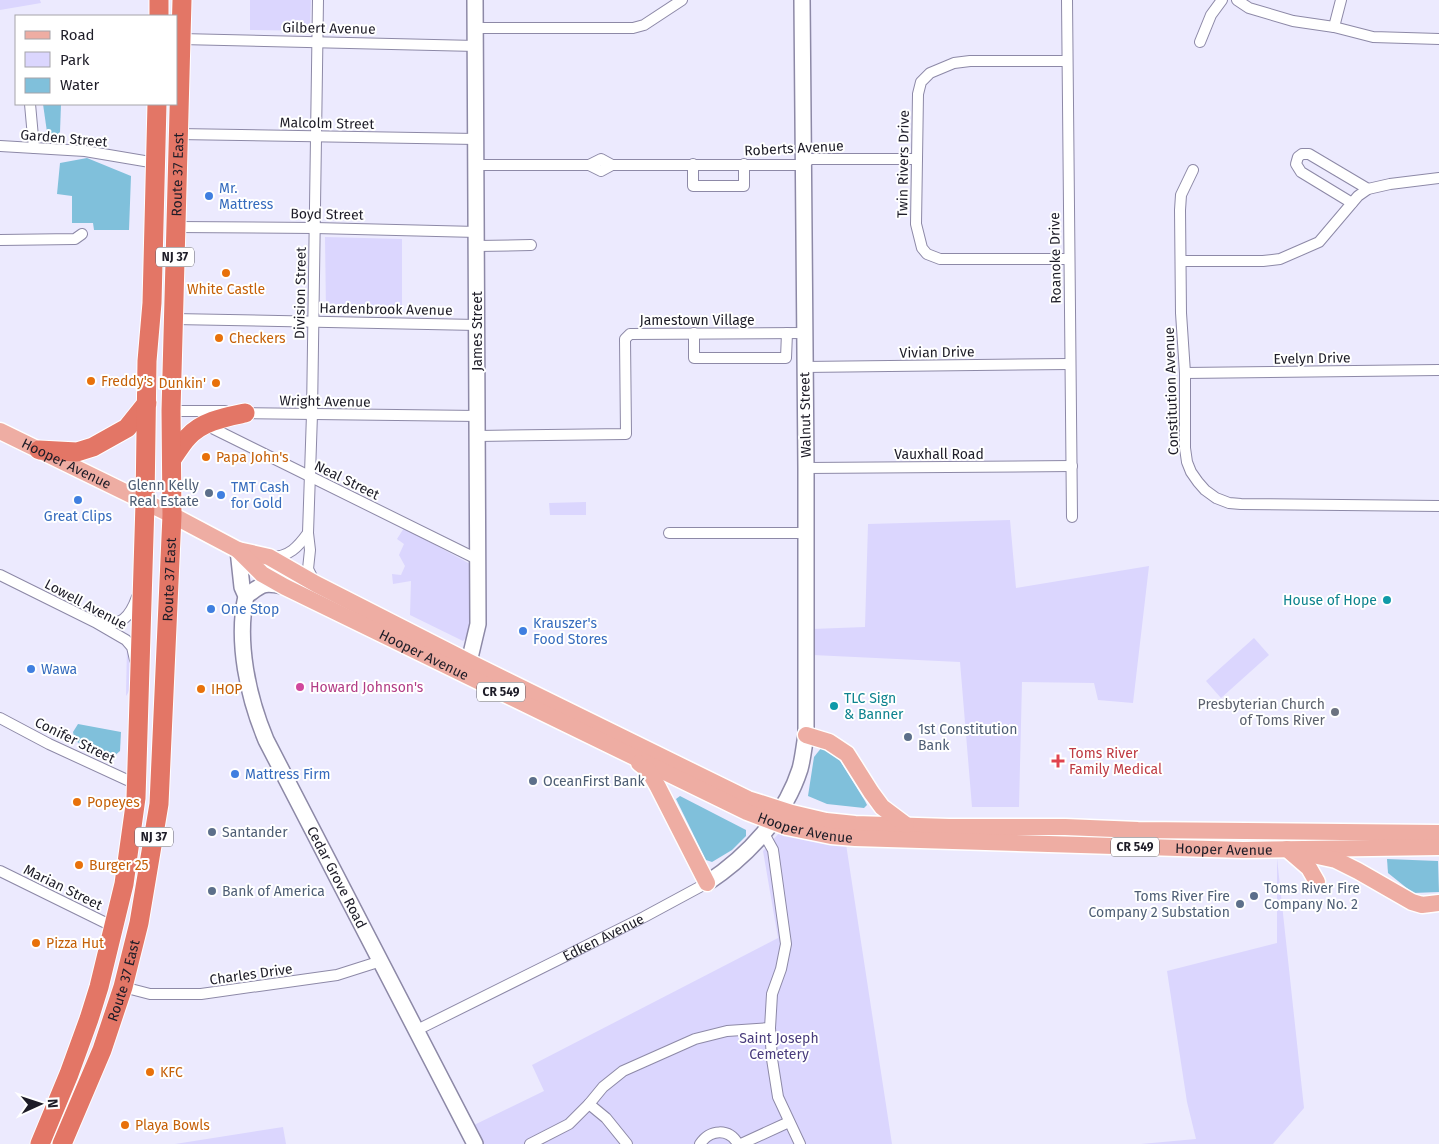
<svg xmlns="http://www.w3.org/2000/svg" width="1439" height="1144" viewBox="0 0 1439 1144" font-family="'Fira Sans',sans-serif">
	<rect width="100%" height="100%" fill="#eceafe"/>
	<g fill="#dbd6fe">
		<polygon points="0,0 40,0 41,3 0,10"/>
		<polygon points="250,0 311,0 310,31 250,30"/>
		<polygon points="325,237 402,239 402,311 326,311"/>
		<polygon points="586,502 586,515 550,515 549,503"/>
		<polygon points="1010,520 1016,588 1149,566 1133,703 1098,700 1094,683 1022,682 1019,807 972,807 960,662 813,655 812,629 865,627 868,524"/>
		<polygon points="404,528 472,565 471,625 469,635 463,641 410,615 411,581 393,584 392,574 401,575 405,566 399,555 404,544 397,539"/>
		<polygon points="1254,638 1269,655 1221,698 1206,681"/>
		<path d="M127,645C133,656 134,686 126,696Z"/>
		<polygon points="780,832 846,844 892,1144 484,1144 474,1125 544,1091 532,1065 778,938 763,851"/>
		<polygon points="1277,858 1304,1108 1273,1144 1141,1144 1196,1139 1187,1102 1167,971 1277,943"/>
		<polygon points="283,1127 286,1144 175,1144"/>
	</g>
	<g fill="#80c0db">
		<polygon points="43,104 61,104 60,132 58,134 49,135 47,132"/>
		<polygon points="87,158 131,176 129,230 94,230 93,223 72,223 72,196 57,194 60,163"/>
		<polygon points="78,724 121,732 120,751 113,757 108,757 75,741 73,732"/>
		<polygon points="822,747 837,756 865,801 867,805 864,808 827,804 808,796 814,757"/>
		<polygon points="680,796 746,830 746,836 732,850 712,862 706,860 676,799"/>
		<polygon points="1387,859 1438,861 1439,892 1413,893 1388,873"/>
	</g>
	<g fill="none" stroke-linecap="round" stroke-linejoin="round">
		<defs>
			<g id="street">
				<polyline points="1067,0 1072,517"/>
				<polyline points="1237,0 1249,8 1293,21 1334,27 1373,37 1439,39"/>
				<polyline points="1334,27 1341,0"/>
				<polyline points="476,28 633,28 644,25 682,0"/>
				<polyline points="181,39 476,46"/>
				<polyline points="1200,42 1211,15 1222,0"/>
				<polyline points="1067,61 970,61 954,63 930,73 921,82 918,94 916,224 922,248 927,254 940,259 1069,259"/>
				<polyline points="30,104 34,148"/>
				<polyline points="178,134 476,139"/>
				<polyline points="0,146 85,151 156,163"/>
				<polyline points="693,164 693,186 744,186 744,164"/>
				<polyline points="477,165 589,165 601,159 612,165 799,165 811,159 917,159"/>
				<polyline points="589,165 601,171 612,165"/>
				<polyline points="1193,170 1181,195 1180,210 1181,313 1185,373 1185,448 1187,462 1191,472 1198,482 1205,490 1216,498 1229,503 1241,504 1439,506"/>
				<polyline points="1352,203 1301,172 1296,164 1298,157 1302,154 1309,154 1368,189"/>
				<polyline points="176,227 315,228 477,232"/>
				<polyline points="0,240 75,239 82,234"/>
				<polyline points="477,246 531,245"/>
				<polyline points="1181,261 1263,261 1280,259 1319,242 1358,196 1368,189 1390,184 1439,178"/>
				<polyline points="174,319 477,325"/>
				<polyline points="694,333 694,358 786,358 787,333"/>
				<polyline points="804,367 1070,364"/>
				<polyline points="1185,373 1439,370"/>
				<polyline points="171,411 225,411"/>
				<polyline points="242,413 478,416"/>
				<polyline points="206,425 477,559"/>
				<polyline points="478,436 626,434 625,339 630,334 804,333"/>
				<polyline points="806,468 1072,466"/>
				<polyline points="669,533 806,533"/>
				<path d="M271,557C289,557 298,547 308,533"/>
				<polyline points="0,575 95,622 126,640 132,647 135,660"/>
				<polyline points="314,581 308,569 310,550 308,533 312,414 318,0"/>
				<path d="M99,623C121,627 130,617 137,597"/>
				<polyline points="0,718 49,744 138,785"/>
				<polyline points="763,832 773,850 786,944 781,969 772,994 770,1028 772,1059 778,1097 800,1144"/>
				<polyline points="0,871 114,927"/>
				<polyline points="123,987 150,994 201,994 337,975 381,961"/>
				<path id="s1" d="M417,1030L644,917L707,883"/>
				<polyline points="589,1104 606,1118 627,1144"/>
				<polyline points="530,1144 569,1124 589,1104 603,1087 623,1071 695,1039 727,1031 770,1028"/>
				<path d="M700,1144C710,1129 729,1128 738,1144"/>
				<polyline points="741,1144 789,1122"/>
			</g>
			<g id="secondary">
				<path id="s2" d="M238,550L242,587L246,596C236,642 248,697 266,740L475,1144"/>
				<path d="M246,596C262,585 262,582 282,586"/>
				<polyline points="469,662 478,624 475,0"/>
				<path d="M707,883C748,856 785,816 800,769C803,758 804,746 806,735V468L802,0"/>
			</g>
			<g id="primary">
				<path id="s3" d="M0,431L172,515L238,550L269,557L316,584L469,662L748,799L792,813L826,821L855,824L949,827H1065L1138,830L1439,833"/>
				<path id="s4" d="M238,550L262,574L285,587L747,812L787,827L831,836L855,838L1243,850L1439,847"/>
				<polyline points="806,735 829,742 847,754 871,792 882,807 906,825"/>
				<polyline points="639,763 649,771 658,787 707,883"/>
				<polyline points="1287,849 1309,868 1317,882"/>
				<polyline points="1313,855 1336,860 1358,871 1412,902 1422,905 1439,903"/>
			</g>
			<g id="highway">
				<polyline points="159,16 159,0"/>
				<polyline points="39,450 77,452 93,447 127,428 147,403"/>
				<path d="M172,459C177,452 182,443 188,437C202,421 226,417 245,413"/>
				<polyline points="40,1144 69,1074 89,1019 99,987 124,884 136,798 145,503 147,361 152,303 157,104"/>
				<path id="s5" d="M62,1144L102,1050L123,987L139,923L159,804L172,515L171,411L182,0"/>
			</g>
		</defs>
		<use href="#street" stroke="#8d89a7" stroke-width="12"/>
		<use href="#secondary" stroke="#8d89a7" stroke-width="18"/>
		<use href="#primary" stroke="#fff" stroke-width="19"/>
		<use href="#highway" stroke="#fff" stroke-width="21"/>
		<use href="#street" stroke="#fff" stroke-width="10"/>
		<use href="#secondary" stroke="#fff" stroke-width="15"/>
		<use href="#primary" stroke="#eeada3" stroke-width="16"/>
		<use href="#highway" stroke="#e37666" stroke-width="19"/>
	</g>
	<g fill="#3f7fe0" stroke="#fff" stroke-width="2">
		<circle cx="209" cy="196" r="5"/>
		<circle cx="221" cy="495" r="5"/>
		<circle cx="78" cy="500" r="5"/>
		<circle cx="211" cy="609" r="5"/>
		<circle cx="523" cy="631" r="5"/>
		<circle cx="31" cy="669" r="5"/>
		<circle cx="235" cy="774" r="5"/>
	</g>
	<g fill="#e8710a" stroke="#fff" stroke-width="2">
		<circle cx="226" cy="273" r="5"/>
		<circle cx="219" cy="338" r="5"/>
		<circle cx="91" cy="381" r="5"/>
		<circle cx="216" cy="383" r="5"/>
		<circle cx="206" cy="457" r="5"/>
		<circle cx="201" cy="689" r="5"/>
		<circle cx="77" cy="802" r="5"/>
		<circle cx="79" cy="865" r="5"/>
		<circle cx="36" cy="943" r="5"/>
		<circle cx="150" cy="1072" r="5"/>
		<circle cx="125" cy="1125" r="5"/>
	</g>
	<g fill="#5c6f8a" stroke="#fff" stroke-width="2">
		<circle cx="209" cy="493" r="5"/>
		<circle cx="908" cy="737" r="5"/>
		<circle cx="533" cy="781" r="5"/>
		<circle cx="212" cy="832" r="5"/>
		<circle cx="212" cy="891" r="5"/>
		<circle cx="1254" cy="896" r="5"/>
		<circle cx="1240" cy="904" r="5"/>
	</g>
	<g fill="#0f9aa8" stroke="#fff" stroke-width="2">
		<circle cx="1387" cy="600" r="5"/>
		<circle cx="834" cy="706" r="5"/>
	</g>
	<circle fill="#d1479c" stroke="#fff" stroke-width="2" cx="300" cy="687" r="5"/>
	<circle fill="#6b7280" stroke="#fff" stroke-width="2" cx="1335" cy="712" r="5"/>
	<path fill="#e0444e" stroke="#fff" stroke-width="2" d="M1055.5 753.5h5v5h5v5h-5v5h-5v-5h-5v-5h5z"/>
	<g text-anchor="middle" stroke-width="4" stroke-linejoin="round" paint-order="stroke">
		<g fill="#fff" stroke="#616068" stroke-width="1">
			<rect x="156" y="247.5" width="38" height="19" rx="4"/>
			<rect x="477" y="682.5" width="48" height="19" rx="4"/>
			<rect x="135" y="827.5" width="38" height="19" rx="4"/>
			<rect x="1111" y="837.5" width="48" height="19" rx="4"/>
		</g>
		<g font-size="12" font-weight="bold" fill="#1d1c27">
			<text x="175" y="261">NJ 37</text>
			<text x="501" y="696">CR 549</text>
			<text x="154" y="841">NJ 37</text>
			<text x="1135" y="851">CR 549</text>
		</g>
		<g font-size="14" fill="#1d1c27" stroke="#fff">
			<text transform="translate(329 28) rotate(1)" y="5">Gilbert Avenue</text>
			<text transform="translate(327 123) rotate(1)" y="5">Malcolm Street</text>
			<text transform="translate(64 138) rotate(5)" y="5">Garden Street</text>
			<text transform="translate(794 148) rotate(-3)" y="5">Roberts Avenue</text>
			<text transform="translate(903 164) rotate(-89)" y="5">Twin Rivers Drive</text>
			<text dy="5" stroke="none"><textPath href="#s5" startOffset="985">Route 37 East</textPath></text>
			<text transform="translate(327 214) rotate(1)" y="5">Boyd Street</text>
			<text transform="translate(1055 258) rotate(-91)" y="5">Roanoke Drive</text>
			<text transform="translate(300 293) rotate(-89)" y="5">Division Street</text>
			<text transform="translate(386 309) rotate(1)" y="5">Hardenbrook Avenue</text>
			<text x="697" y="325">Jamestown Village</text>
			<text transform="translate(477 331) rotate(-90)" y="5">James Street</text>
			<text transform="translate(937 352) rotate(-1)" y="5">Vivian Drive</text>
			<text transform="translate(1312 358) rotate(-1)" y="5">Evelyn Drive</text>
			<text transform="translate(1171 391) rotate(-92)" y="5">Constitution Avenue</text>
			<text transform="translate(325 401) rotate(1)" y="5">Wright Avenue</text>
			<text transform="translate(805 415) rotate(-91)" y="5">Walnut Street</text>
			<text x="939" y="459">Vauxhall Road</text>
			<text dy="5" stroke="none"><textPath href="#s3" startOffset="74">Hooper Avenue</textPath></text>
			<text transform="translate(347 480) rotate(26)" y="5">Neal Street</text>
			<text dy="5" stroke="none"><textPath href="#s5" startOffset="580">Route 37 East</textPath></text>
			<text transform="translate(86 604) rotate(28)" y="5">Lowell Avenue</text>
			<text dy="5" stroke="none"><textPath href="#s4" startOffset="215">Hooper Avenue</textPath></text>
			<text transform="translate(75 740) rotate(26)" y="5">Conifer Street</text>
			<text dy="5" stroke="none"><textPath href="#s4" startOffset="635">Hooper Avenue</textPath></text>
			<text dy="5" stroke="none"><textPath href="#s4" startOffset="1055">Hooper Avenue</textPath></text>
			<text dy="5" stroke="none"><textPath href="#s2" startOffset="349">Cedar Grove Road</textPath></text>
			<text transform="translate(63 887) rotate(26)" y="5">Marian Street</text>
			<text dy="5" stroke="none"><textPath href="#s1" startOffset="208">Edken Avenue</textPath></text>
			<text transform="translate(251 974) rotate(-8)" y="5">Charles Drive</text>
			<text dy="5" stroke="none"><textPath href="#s5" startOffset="175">Route 37 East</textPath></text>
		</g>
		<g font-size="14" fill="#366cbe" stroke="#fff" text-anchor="start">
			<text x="219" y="193">Mr.<tspan x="219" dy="16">Mattress</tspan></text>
			<text x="231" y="492">TMT Cash<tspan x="231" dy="16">for Gold</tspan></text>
			<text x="78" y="521" text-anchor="middle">Great Clips</text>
			<text x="221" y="614">One Stop</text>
			<text x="533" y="628">Krauszer's<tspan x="533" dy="16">Food Stores</tspan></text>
			<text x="41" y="674">Wawa</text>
			<text x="245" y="779">Mattress Firm</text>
		</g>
		<g font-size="14" fill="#c56008" stroke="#fff" text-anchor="start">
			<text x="226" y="294" text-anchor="middle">White Castle</text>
			<text x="229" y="343">Checkers</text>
			<text x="101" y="386">Freddy's</text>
			<text x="206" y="388" text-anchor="end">Dunkin'</text>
			<text x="216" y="462">Papa John's</text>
			<text x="211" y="694">IHOP</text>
			<text x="87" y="807">Popeyes</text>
			<text x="89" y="870">Burger 25</text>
			<text x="46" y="948">Pizza Hut</text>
			<text x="160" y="1077">KFC</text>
			<text x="135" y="1130">Playa Bowls</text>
		</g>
		<g font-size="14" fill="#4e5e75" stroke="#fff" text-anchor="start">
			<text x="199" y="490" text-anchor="end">Glenn Kelly<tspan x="199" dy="16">Real Estate</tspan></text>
			<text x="918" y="734">1st Constitution<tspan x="918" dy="16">Bank</tspan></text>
			<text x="543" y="786">OceanFirst Bank</text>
			<text x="222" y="837">Santander</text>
			<text x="1264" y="893">Toms River Fire<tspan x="1264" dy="16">Company No. 2</tspan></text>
			<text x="222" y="896">Bank of America</text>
			<text x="1230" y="901" text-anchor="end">Toms River Fire<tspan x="1230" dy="16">Company 2 Substation</tspan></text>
		</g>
		<g font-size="14" fill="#0d838f" stroke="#fff" text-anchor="end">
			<text x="1377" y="605">House of Hope</text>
			<text x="844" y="703" text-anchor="start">TLC Sign<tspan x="844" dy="16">&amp; Banner</tspan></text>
		</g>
		<g font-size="14" fill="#b23c85" stroke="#fff" text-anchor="start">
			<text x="310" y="692">Howard Johnson's</text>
		</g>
		<g font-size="14" fill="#5b616d" stroke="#fff" text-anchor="end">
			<text x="1325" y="709">Presbyterian Church<tspan x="1325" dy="16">of Toms River</tspan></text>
		</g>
		<g font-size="14" fill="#be3a42" stroke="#fff" text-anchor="start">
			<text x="1069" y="758">Toms River<tspan x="1069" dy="16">Family Medical</tspan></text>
		</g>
		<g font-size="14" fill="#493c7c" stroke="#fff">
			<text x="779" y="1043">Saint Joseph<tspan x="779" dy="16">Cemetery</tspan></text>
		</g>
	</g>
	<rect x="15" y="15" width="162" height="90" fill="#ffffff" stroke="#a5a4a9"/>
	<rect x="25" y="31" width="25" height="8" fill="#eeada3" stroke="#a5a4a9"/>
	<text x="60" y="40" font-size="15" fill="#1d1c27">Road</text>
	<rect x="25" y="52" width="25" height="15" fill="#dbd6fe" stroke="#a5a4a9"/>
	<text x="60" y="65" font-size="15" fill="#1d1c27">Park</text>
	<rect x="25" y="78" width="25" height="15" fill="#80c0db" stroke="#a5a4a9"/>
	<text x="60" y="90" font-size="15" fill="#1d1c27">Water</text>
	<g transform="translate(40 1104) rotate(87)" stroke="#ffffff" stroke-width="4" paint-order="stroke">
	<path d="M0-4L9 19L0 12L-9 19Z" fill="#1d1c27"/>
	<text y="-8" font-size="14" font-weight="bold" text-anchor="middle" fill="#1d1c27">N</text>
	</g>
</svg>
